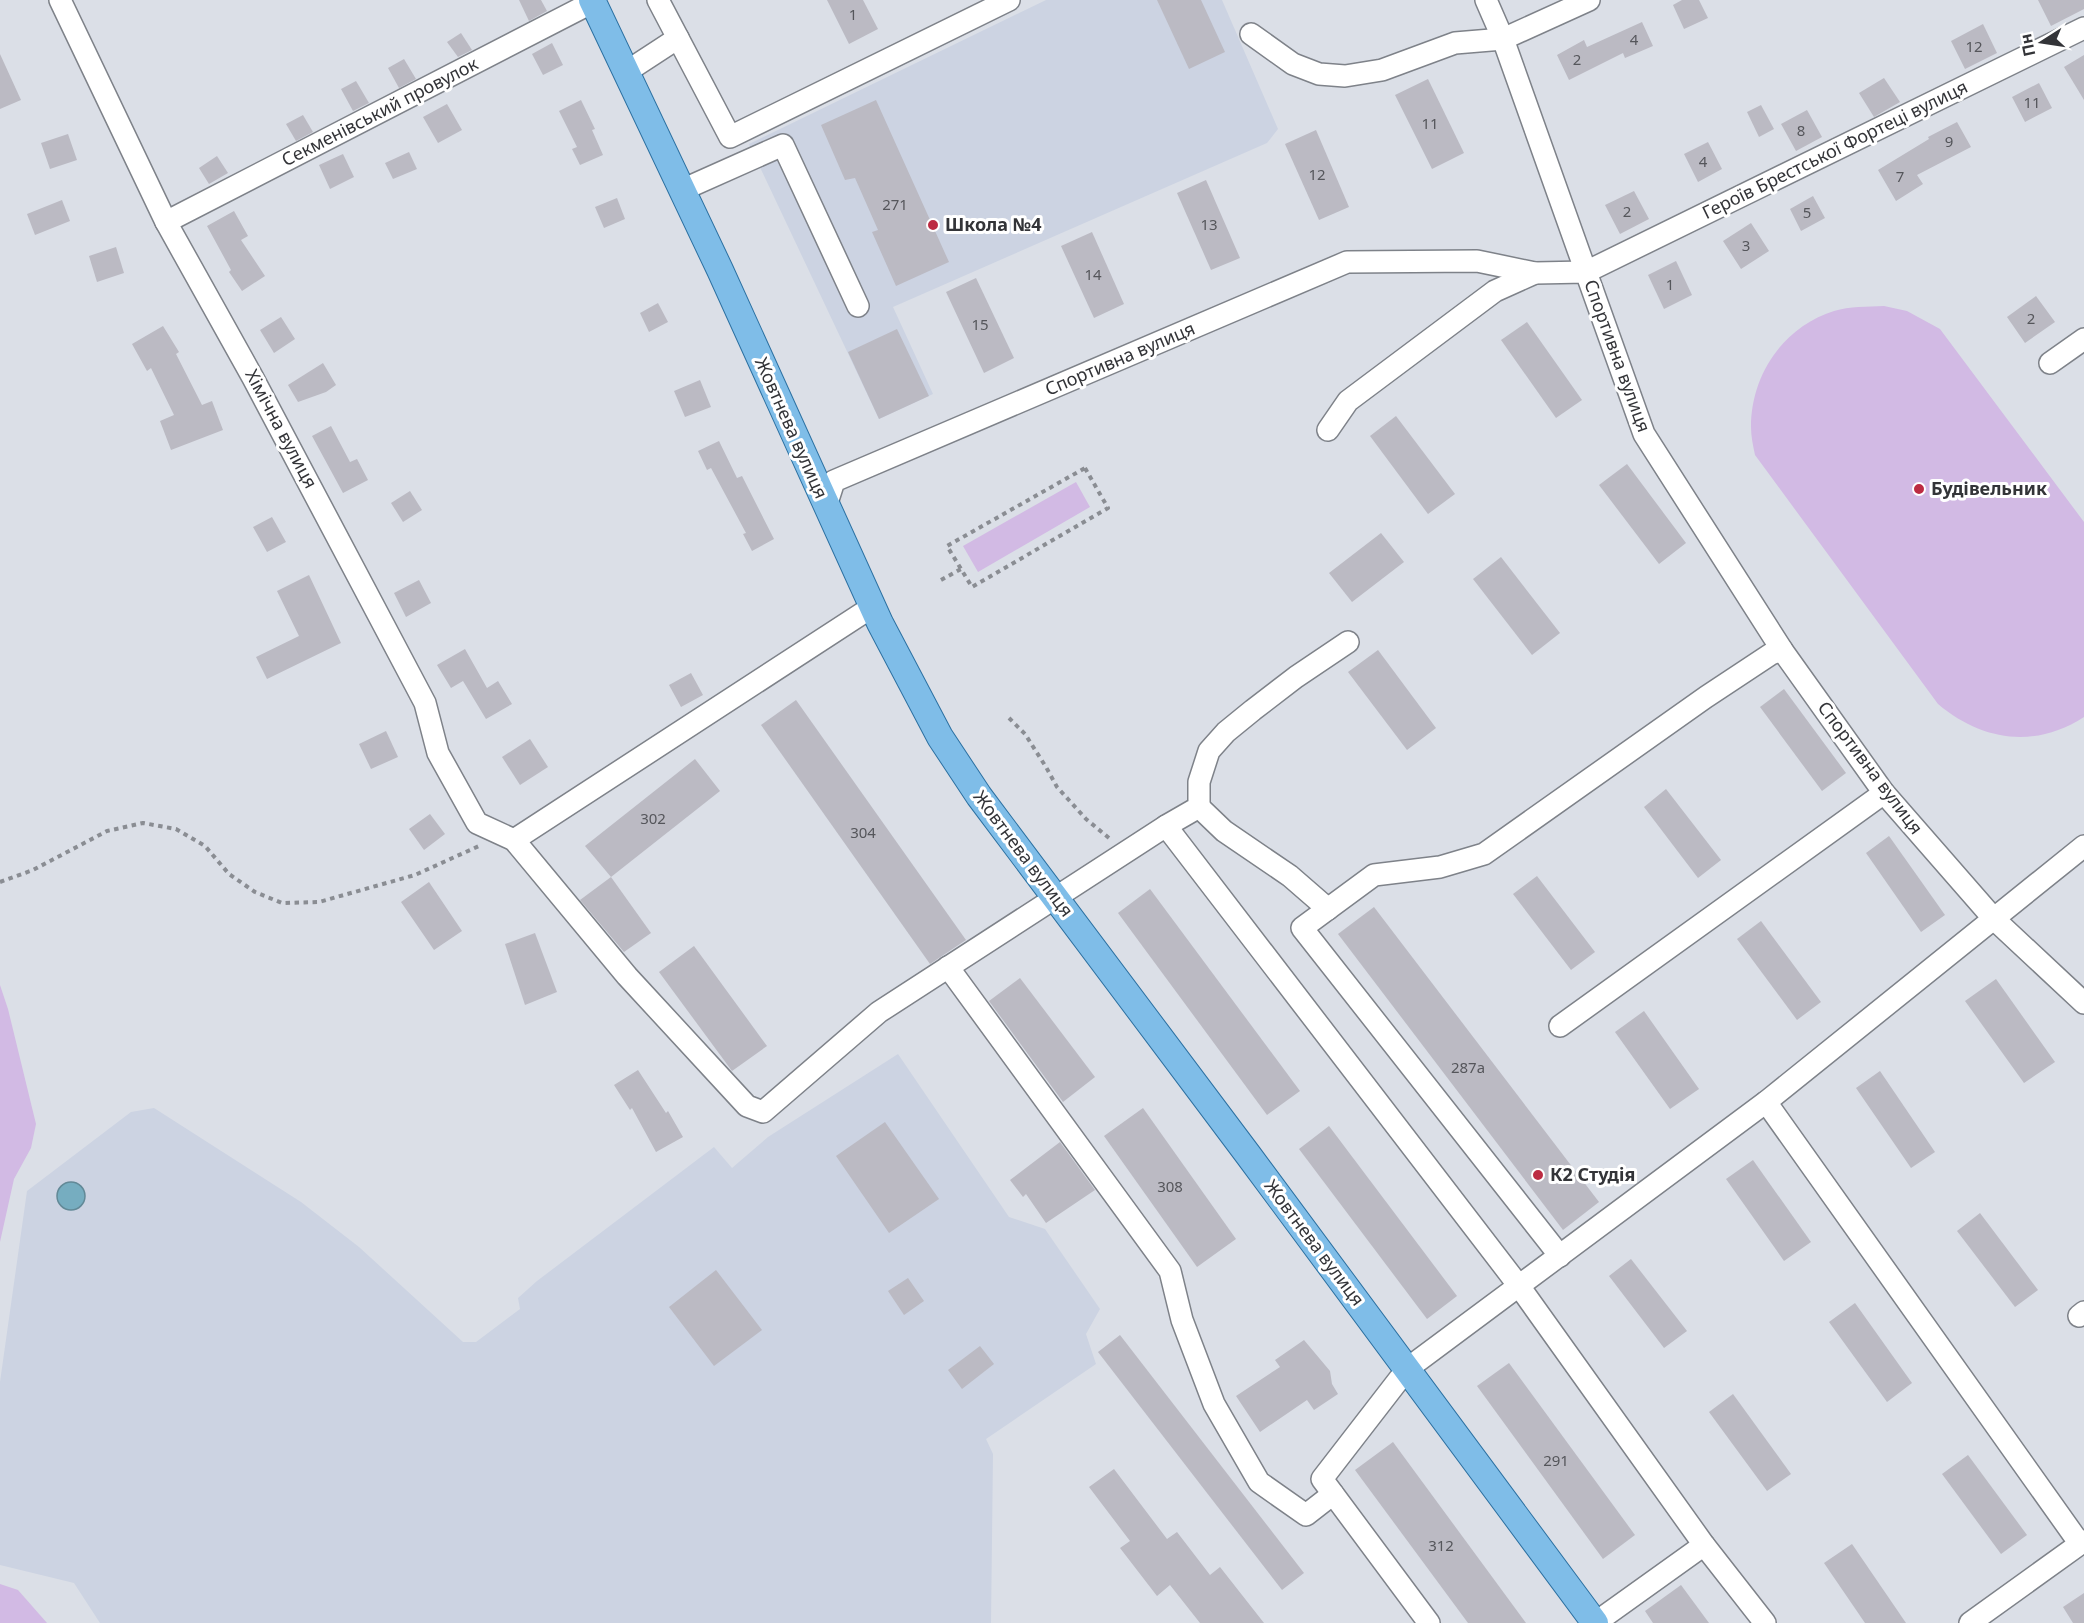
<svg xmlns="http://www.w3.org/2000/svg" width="2084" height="1623" viewBox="0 0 2084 1623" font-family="'Noto Sans',sans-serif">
	<rect width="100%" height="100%" fill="#dbdfe7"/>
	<g fill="#ccd3e2">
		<polygon points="1046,0 1222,0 1278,129 1267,143 893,307 933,394 879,419 749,144"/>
		<polygon points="898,1054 1009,1217 1045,1229 1100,1309 1086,1334 1096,1364 986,1439 993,1454 991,1623 100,1623 74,1583 0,1565 0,1382 27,1191 131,1112 154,1108 301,1202 359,1247 463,1342 476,1342 520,1309 518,1298 537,1281 714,1147 732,1168 768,1137"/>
	</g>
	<g fill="#d2bae4">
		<path d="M1884,306L1907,311L1940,329L2084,522V717C2035,749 1982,741 1938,704L1755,455C1753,446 1751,436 1751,427C1751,375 1783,327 1834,311C1850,306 1867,307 1884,306Z"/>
		<polygon points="1076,482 1090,507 978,572 963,546"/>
		<polygon points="0,985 8,1009 36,1124 31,1148 14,1179 0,1242"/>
		<polygon points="0,1584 18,1590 47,1623 0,1623"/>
	</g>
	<circle fill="#76adc0" stroke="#628997" stroke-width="1.5" cx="71" cy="1196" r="14"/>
	<g fill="#bbbac3">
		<polygon points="519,0 541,0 547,11 529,21"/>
		<polygon points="827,0 863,0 878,29 849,44"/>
		<polygon points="1157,0 1201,0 1225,52 1189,69"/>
		<polygon points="1682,0 1699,0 1708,18 1684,29 1673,5"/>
		<polygon points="2038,0 2084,0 2084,9 2051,26"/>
		<polygon points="1642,22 1653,46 1625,58 1623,53 1569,80 1557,55 1584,40 1587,47"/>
		<polygon points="1983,24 1997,53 1965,69 1951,41"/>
		<polygon points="461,33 472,50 458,57 447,42"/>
		<polygon points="552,43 563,65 543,75 532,54"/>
		<polygon points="0,54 21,100 0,109"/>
		<polygon points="2084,55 2084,100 2064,67"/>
		<polygon points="404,59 416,79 399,88 388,68"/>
		<polygon points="1884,78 1900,102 1874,117 1859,93"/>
		<polygon points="1428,79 1464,153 1432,169 1395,95"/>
		<polygon points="356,81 369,103 353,111 341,89"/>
		<polygon points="2039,83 2052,108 2025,122 2012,97"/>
		<polygon points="581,100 595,129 592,130 603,155 580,165 572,149 577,147 559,111"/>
		<polygon points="876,100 949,262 896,286 872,232 878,230 855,178 845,180 821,125"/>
		<polygon points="447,104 462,130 438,143 423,117"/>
		<polygon points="1761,105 1774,129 1759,137 1747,112"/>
		<polygon points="1807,110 1822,137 1796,151 1781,124"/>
		<polygon points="303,115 313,132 296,141 286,124"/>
		<polygon points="1957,122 1971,147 1917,175 1923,184 1896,201 1878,170 1929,139 1928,137"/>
		<polygon points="1316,130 1349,207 1319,220 1285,144"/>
		<polygon points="68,134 77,160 50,169 41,143"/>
		<polygon points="1708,142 1722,169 1698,182 1684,154"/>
		<polygon points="409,152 417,169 393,179 385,163"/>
		<polygon points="343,154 354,177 330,189 319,165"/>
		<polygon points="217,156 228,173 209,184 199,168"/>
		<polygon points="1206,180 1240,258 1211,270 1177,193"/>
		<polygon points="1634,191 1649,219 1620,234 1605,205"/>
		<polygon points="1813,196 1825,218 1801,231 1790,209"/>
		<polygon points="617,198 625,219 604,228 595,207"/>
		<polygon points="62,200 70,221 35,235 27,214"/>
		<polygon points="234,211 248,236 241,240 265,276 242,291 229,272 231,270 207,226"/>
		<polygon points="1751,223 1769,251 1741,269 1723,241"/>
		<polygon points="1092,232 1124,304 1094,318 1061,246"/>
		<polygon points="116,247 124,273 97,282 89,256"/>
		<polygon points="1676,261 1692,295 1664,309 1648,275"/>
		<polygon points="976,278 1014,358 984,373 946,292"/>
		<polygon points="2036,296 2055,322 2025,343 2007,317"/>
		<polygon points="658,303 668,322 649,332 640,313"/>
		<polygon points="281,317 295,339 274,353 260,330"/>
		<polygon points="1527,322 1582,400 1556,418 1501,340"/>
		<polygon points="163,326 179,352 176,354 202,405 212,401 223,430 171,450 160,421 174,415 151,368 147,371 132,344"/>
		<polygon points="897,329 929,396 879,419 848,352"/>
		<polygon points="323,363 336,385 326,392 298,402 288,385"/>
		<polygon points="700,380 711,407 685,417 674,391"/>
		<polygon points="1396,416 1455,494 1428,514 1370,436"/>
		<polygon points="331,426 350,462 357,459 368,480 343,493 312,436"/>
		<polygon points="719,441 737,478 742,476 774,539 752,551 743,534 746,533 711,468 707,470 698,451"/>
		<polygon points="1627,464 1686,543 1659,564 1599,485"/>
		<polygon points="410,491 422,510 403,522 391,503"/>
		<polygon points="272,517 286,542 267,552 253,527"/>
		<polygon points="1381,533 1404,562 1352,602 1329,573"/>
		<polygon points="1501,557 1560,633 1532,655 1473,579"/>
		<polygon points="309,575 341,643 267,679 256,657 299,636 277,591"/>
		<polygon points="419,580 431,603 406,617 394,593"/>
		<polygon points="465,649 487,688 498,681 512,704 486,719 463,681 451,688 437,665"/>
		<polygon points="1378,650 1436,728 1407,750 1348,672"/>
		<polygon points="691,673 703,695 681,707 669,685"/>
		<polygon points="1784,689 1846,773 1822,791 1760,707"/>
		<polygon points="796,700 966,940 930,964 761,725"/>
		<polygon points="386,731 398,757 371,769 359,744"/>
		<polygon points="530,739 548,767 520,785 502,757"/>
		<polygon points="695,759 720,791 611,877 585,846"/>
		<polygon points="1666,789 1721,860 1698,878 1644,807"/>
		<polygon points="430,814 445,834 424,850 409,829"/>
		<polygon points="1889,836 1945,915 1921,932 1866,853"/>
		<polygon points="1537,876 1595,952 1571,970 1513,894"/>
		<polygon points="611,877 651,933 624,952 580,900"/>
		<polygon points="429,882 462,931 434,950 401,902"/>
		<polygon points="1150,889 1300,1091 1267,1115 1118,913"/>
		<polygon points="1374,907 1599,1202 1563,1230 1338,934"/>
		<polygon points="1761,921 1821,1002 1797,1020 1737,939"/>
		<polygon points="535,933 557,992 525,1005 505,944"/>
		<polygon points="694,946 767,1046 732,1071 659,972"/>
		<polygon points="1020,978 1095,1077 1063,1102 989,1001"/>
		<polygon points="1996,979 2055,1062 2024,1083 1965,1001"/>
		<polygon points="1644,1011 1699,1089 1670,1109 1615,1032"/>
		<polygon points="638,1070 666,1113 668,1111 683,1137 656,1152 632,1108 630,1110 614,1085"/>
		<polygon points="1880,1071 1935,1152 1911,1168 1856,1088"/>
		<polygon points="1143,1108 1236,1239 1197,1267 1104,1136"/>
		<polygon points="885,1122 939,1199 889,1233 836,1156"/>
		<polygon points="1329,1126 1457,1296 1427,1319 1299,1149"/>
		<polygon points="1060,1142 1095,1190 1046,1223 1026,1194 1023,1197 1010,1180"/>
		<polygon points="1753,1160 1811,1242 1784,1261 1726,1179"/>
		<polygon points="1980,1213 2038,1290 2015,1307 1957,1231"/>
		<polygon points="1631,1259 1687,1331 1664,1348 1609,1276"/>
		<polygon points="716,1270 762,1330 714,1366 669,1307"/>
		<polygon points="908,1278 924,1301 904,1315 888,1291"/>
		<polygon points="1855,1303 1912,1383 1887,1402 1829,1322"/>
		<polygon points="1120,1335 1304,1573 1282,1590 1098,1352"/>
		<polygon points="1304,1340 1330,1371 1332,1384 1338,1394 1314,1410 1307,1400 1260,1432 1236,1396 1280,1367 1275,1360"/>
		<polygon points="980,1346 994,1364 962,1389 948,1370"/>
		<polygon points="1509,1363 1635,1535 1603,1559 1477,1386"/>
		<polygon points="1733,1394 1791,1474 1767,1491 1709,1412"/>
		<polygon points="1393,1442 1526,1623 1468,1623 1355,1470"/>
		<polygon points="1968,1455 2027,1535 2001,1554 1942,1474"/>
		<polygon points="1114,1469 1167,1539 1177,1532 1210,1575 1220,1567 1264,1623 1200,1623 1170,1585 1157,1596 1120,1548 1130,1541 1089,1487"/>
		<polygon points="1852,1544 1906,1623 1865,1623 1824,1563"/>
		<polygon points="1681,1585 1709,1623 1653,1623 1645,1611"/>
		<polygon points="2084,1593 2084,1623 2073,1623 2063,1607"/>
	</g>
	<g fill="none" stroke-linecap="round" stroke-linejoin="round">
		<defs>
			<g id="minor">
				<polyline points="60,0 166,222 253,378 425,703 438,753 477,823 514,840 627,976 747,1106 763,1112 879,1012 1166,826 1519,1286 1704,1545 1765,1623"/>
				<polyline points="658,0 730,137 1009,0"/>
				<polyline points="1486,0 1503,39 1586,272 2084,28"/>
				<polyline points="1251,34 1293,64 1319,74 1345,76 1382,70 1455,43 1503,39 1589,0"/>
				<polyline points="626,72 678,38"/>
				<polyline points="682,190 783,145 858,306"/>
				<polyline points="166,222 593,2"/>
				<polyline points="2050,363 2084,339"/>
				<polyline points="1328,430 1348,401 1495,291 1535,273"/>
				<polyline points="826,506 834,481 1347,262 1477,261 1535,273 1586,272 1644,434 1782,650 1884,793 1994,919 2084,1003"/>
				<polyline points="1199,807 1224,831 1290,876 1328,909"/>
				<polyline points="1166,826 1199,807 1199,782 1209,751 1226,732 1253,710 1296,677 1348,642"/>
				<polyline points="514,840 872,607"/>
				<polyline points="948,967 1170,1271 1182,1320 1214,1404 1259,1482 1306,1515 1333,1494"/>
				<polyline points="1560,1026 1884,793"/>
				<polyline points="1766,1102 2080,1544"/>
				<polyline points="1560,1256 1302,928 1374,875 1440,867 1484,854 1706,697 1771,654 1782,650"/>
				<polyline points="2079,1316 2084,1312"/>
				<polyline points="1429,1623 1322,1479 1407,1369 1766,1102 2084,846"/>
				<polyline points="1595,1623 1704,1545"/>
				<polyline points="1970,1623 2084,1541"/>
			</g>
			<polyline id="major" points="592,0 720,270 880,623 940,737 979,796 1249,1156 1595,1623"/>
		</defs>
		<use href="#minor" stroke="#7e8289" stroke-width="24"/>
		<use href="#major" stroke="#2c70a1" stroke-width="28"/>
		<g stroke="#8a8d93" stroke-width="4" stroke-dasharray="4.5 4.5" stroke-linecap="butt">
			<polygon points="1085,468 1108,508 972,587 947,546"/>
			<polyline points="941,580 961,569"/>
			<polyline points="1009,718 1025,734 1046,767 1057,787 1086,819 1109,838"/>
			<polyline points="0,882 33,870 107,831 143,823 176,829 205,846 229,874 255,892 282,903 319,902 415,875 479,846"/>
		</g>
		<use href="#minor" stroke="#fff" stroke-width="21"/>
		<use href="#major" stroke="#7fbde8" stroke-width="26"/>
	</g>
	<g fill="#bc2b42" stroke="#fff" stroke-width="2">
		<circle cx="933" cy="225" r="6"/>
		<circle cx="1919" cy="489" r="6"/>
		<circle cx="1538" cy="1175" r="6"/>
	</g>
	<g text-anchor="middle" stroke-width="6" stroke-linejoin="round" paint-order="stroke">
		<g font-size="15" fill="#55565b">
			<text x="853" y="20">1</text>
			<text x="1634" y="45">4</text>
			<text x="1974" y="52">12</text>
			<text x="1577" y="65">2</text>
			<text x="2032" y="108">11</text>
			<text x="1430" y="129">11</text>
			<text x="1801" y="136">8</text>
			<text x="1949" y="147">9</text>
			<text x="1703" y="167">4</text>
			<text x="1317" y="180">12</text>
			<text x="1900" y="182">7</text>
			<text x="895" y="210">271</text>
			<text x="1627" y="217">2</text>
			<text x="1807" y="218">5</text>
			<text x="1209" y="230">13</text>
			<text x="1746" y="251">3</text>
			<text x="1093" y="280">14</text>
			<text x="1670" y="290">1</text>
			<text x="2031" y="324">2</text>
			<text x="980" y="330">15</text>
			<text x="653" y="824">302</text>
			<text x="863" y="838">304</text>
			<text x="1468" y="1073">287а</text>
			<text x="1170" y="1192">308</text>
			<text x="1556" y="1466">291</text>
			<text x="1441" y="1551">312</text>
		</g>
		<g font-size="18" fill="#333438" stroke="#fff">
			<text transform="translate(380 112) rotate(-27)" y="6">Секменівський провулок</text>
			<text transform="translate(1835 150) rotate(-26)" y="6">Героїв Брестської Фортеці вулиця</text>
			<text transform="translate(1617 356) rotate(70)" y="6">Спортивна вулиця</text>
			<text transform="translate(1120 359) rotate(-23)" y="6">Спортивна вулиця</text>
			<text transform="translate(791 428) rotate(66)" y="6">Жовтнева вулиця</text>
			<text transform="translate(281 429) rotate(62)" y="6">Хімічна вулиця</text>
			<text transform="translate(1870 768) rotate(53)" y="6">Спортивна вулиця</text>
			<text transform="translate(1023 854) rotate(53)" y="6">Жовтнева вулиця</text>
			<text transform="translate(1314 1243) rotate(53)" y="6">Жовтнева вулиця</text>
		</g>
		<g font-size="18" font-weight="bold" fill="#333438" stroke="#fff" text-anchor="start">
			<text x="945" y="231">Школа №4</text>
			<text x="1931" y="495">Будівельник</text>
			<text x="1550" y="1181">К2 Студiя</text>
		</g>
	</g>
	<g transform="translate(2042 42) rotate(258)" stroke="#ffffff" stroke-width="4.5" paint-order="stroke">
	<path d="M0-4.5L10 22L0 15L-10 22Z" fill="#333438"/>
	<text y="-9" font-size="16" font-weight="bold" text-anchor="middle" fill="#333438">Пн</text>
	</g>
</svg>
